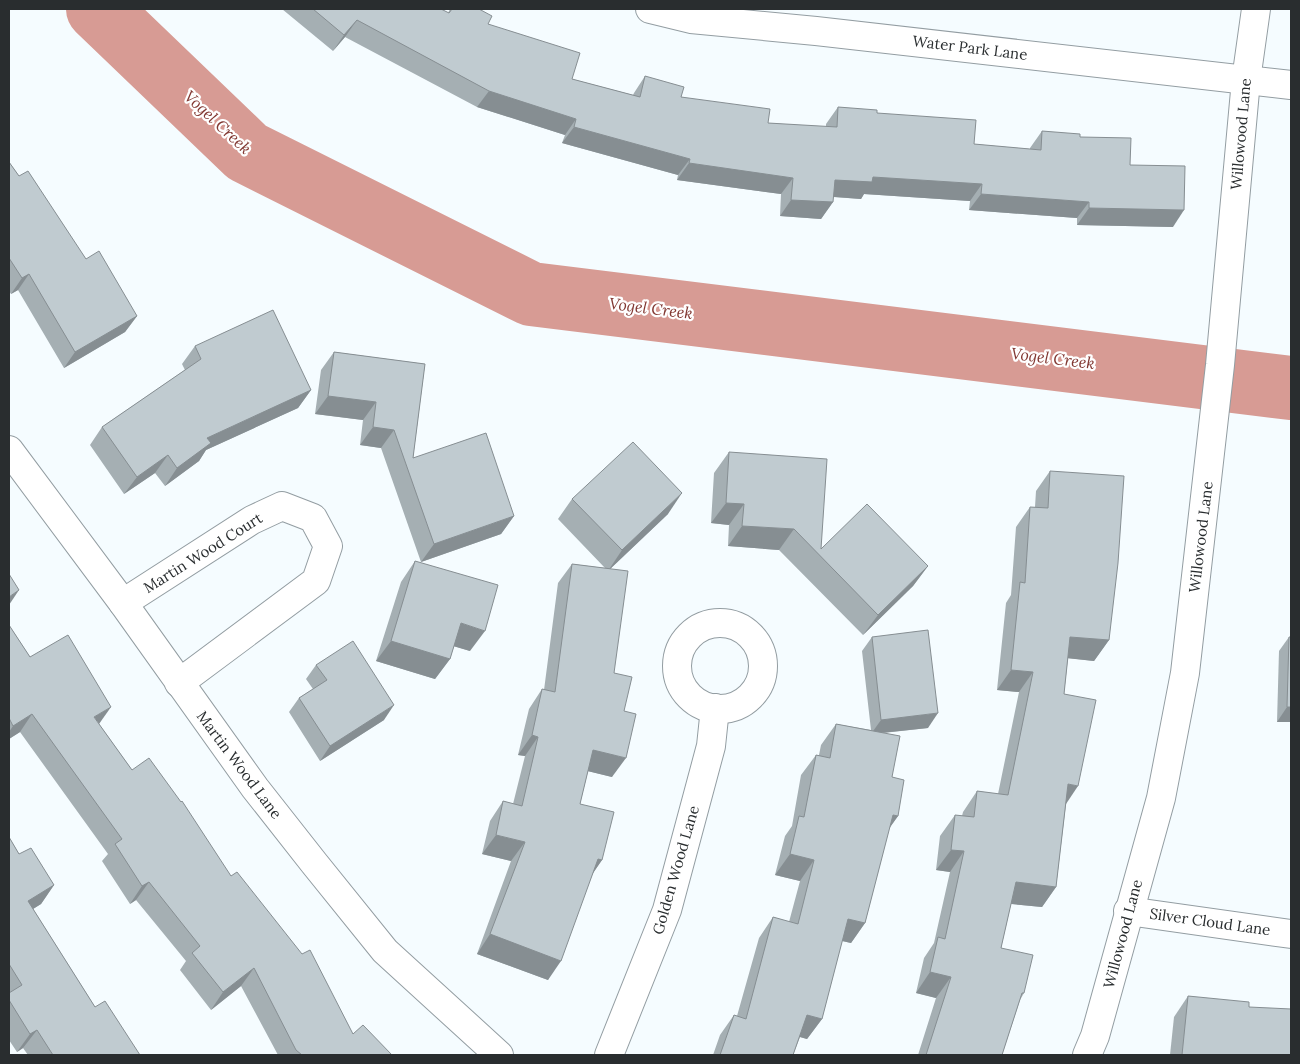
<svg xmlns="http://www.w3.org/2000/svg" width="1300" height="1064" viewBox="0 0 1300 1064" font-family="Lora,serif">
	<rect width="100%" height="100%" fill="#f5fcff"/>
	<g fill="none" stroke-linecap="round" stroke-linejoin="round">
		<polyline stroke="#d79b94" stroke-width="64" points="98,9 247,152 531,294 1291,388"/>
		<defs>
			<g id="minor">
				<polyline points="650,9 691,19 816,31 1291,85"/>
				<polyline points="123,603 252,520 282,506 313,518 328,546 316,581 179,683"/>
				<circle cx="720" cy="666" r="43"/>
				<polyline points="1128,911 1291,934"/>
				<polyline points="609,1055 667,910 711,746 715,708"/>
			</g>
			<g id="tertiary">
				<polyline points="9,450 123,603 255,788 314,863 385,951 499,1055"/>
				<polyline points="1087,1055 1095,1036 1161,798 1185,673 1220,365 1246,80 1256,9"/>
			</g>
		</defs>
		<use href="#minor" stroke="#939da2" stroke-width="30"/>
		<use href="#tertiary" stroke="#939da2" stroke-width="30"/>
		<use href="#minor" stroke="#fff" stroke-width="28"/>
		<use href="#tertiary" stroke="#fff" stroke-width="28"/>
	</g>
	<g fill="#a5afb3">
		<polygon points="282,9 441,9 448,13 450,9 479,9 488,24 572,79 633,95 634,93 645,76 681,97 768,123 826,127 826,124 838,107 877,113 974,144 1030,149 1030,148 1042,131 1080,137 1130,165 1173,227 1077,225 1077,218 969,210 970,201 864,194 861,199 833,197 833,202 821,219 780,216 781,194 677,180 678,175 562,143 565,135 477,107 345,37 333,51"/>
		<polygon points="9,162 19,176 86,259 137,316 125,332 64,368 18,290 11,294 9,291"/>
		<polygon points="195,346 311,390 298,408 206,450 199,461 165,486 155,473 124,494 90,445 102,427 185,370 182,364"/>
		<polygon points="334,352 425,364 413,458 514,516 501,534 421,562 381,448 360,445 363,420 315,414 321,370"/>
		<polygon points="729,452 821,549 928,566 913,586 863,635 779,550 728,546 729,525 711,523 714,473"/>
		<polygon points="1050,471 1109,640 1094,661 1068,658 1064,694 1066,804 1056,887 1042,907 1011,904 1001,948 1024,993 1020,1000 1002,1055 918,1055 936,998 916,993 924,958 934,943 950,872 936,870 940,836 955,815 962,816 963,812 977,791 998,794 1019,692 997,690 1006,603 1011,595 1016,527 1030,507 1035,507 1036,491"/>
		<polygon points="572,499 668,514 610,569 614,673 624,711 612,777 588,771 580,804 602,860 593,873 548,980 477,954 511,861 482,854 490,821 503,801 513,804 525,756 518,755 529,709 542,689 544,690 558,583 572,564 605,568 558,519"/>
		<polygon points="415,561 470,651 454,646 450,659 435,679 376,661 401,582"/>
		<polygon points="9,625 30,657 99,724 132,770 231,876 353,1034 392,1055 278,1055 241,986 211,1010 180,970 186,961 136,900 130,904 102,861 108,854 20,732 9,739"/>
		<polygon points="872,637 928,728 883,733 892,777 898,816 889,828 865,923 851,943 842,941 822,1019 807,1039 800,1037 793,1055 713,1055 720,1035 734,1015 737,1016 759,938 773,917 789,922 800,881 775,875 785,836 792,826 801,775 816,755 819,755 821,745 836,724 871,730 862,651"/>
		<polygon points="1289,637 1291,722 1277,722 1279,651"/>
		<polygon points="316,665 384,720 320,761 289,712 299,698 313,689 306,679"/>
		<polygon points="9,837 19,854 54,885 41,904 33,909 95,1007 140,1055 28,1055 23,1048 17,1052 9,1040"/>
		<polygon points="1188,996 1249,1007 1291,1055 1170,1055 1174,1017"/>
	</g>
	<g fill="#868e92">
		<polygon points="357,20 345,37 333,51 344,35"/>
		<polygon points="489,91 576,119 565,135 477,107"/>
		<polygon points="574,127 690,159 678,175 562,143"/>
		<polygon points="689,163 793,178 781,194 677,180"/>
		<polygon points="873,177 982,184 970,201 864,194 861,199 823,196 835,180"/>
		<polygon points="981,194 1089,202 1077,218 969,210"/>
		<polygon points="791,200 833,202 821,219 780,216"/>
		<polygon points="1089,208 1184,210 1173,227 1077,225"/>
		<polygon points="29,274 18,290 11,294 22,278"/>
		<polygon points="137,316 125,332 64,368 75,352"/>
		<polygon points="311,390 298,408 206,450 199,461 165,486 177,468 207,438"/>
		<polygon points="328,396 376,402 363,420 315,414"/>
		<polygon points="373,427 394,430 381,448 360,445"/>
		<polygon points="168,455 155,473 124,494 137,477"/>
		<polygon points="682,493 668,514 608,571 622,550"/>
		<polygon points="726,503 744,504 729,525 711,523"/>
		<polygon points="514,516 501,534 421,562 434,544"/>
		<polygon points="742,526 794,529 779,550 728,546"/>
		<polygon points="928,566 913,586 863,635 878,615"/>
		<polygon points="19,590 9,605 9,597"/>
		<polygon points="461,623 485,631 470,651 446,644"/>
		<polygon points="1070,637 1109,640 1094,661 1056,657"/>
		<polygon points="391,641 450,659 435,679 376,661"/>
		<polygon points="1011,670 1033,672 1019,692 997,690"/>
		<polygon points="394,705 384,720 320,761 330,746"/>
		<polygon points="111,707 99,724 94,717"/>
		<polygon points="1287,707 1291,707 1291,722 1277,722"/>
		<polygon points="938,713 928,728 871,734 881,720"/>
		<polygon points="32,714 20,732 9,739 9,732 13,726"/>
		<polygon points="532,735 538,737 525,756 518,755"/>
		<polygon points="593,750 626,758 612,777 579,769"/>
		<polygon points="1068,784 1078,786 1064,807"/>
		<polygon points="893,815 898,816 884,836"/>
		<polygon points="496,835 525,842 511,861 482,854"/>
		<polygon points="951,850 964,851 950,872 936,870"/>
		<polygon points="790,854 814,860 800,881 775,875"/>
		<polygon points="598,859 602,860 589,879"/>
		<polygon points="149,882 136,900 130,904 142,886"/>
		<polygon points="1016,882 1056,887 1042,907 1002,903"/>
		<polygon points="54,885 41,904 15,920 28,901"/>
		<polygon points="848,919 865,923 851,943 834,939"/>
		<polygon points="490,934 561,961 548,980 477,954"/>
		<polygon points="254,968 241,986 211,1010 223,992"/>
		<polygon points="930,972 951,977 936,998 916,993"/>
		<polygon points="807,1015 822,1019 807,1039 793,1035"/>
		<polygon points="37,1030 23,1048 17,1052 30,1034"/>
	</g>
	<g fill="#c0cbd0" stroke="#868e92">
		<polygon points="313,9 441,9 449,13 452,9 479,9 492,16 488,24 580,53 572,79 640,97 645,76 684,87 681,97 770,109 768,123 837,127 838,107 877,110 877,113 976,120 974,144 1041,150 1042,131 1080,134 1080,137 1131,138 1130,165 1185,166 1184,210 1089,208 1089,202 981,194 982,184 873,177 872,182 835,180 833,202 791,200 793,178 689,163 690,159 574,127 576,119 489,91 357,20 344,35"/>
		<polygon points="9,162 19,176 28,171 86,259 99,251 137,316 75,352 29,274 22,278 9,258"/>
		<polygon points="273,310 311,390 207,438 211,443 177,468 168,455 137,477 102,427 201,359 195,346"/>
		<polygon points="334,352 425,364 413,458 486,433 514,516 434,544 394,430 373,427 376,402 328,396"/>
		<polygon points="633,442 682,493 622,550 572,499"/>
		<polygon points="729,452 827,459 821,549 867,504 928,566 878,615 794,529 742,526 744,504 726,503"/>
		<polygon points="1050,471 1124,476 1118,563 1109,640 1070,637 1064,694 1096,700 1078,786 1068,784 1056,887 1016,882 1001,948 1033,955 1024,993 1022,993 1002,1055 926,1055 951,977 930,972 938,937 945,939 964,851 951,850 955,815 974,817 977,791 1008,795 1033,672 1011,670 1020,582 1025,583 1030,507 1048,508"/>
		<polygon points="415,561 498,585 485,631 461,623 450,659 391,641"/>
		<polygon points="572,564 628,571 614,673 632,677 624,711 636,714 626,758 593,750 580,804 614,812 602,860 598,859 561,961 490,934 525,842 496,835 503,801 522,806 538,737 532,735 542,689 555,692"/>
		<polygon points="9,574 19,590 9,597"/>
		<polygon points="9,625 30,657 68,635 111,707 94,717 132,770 149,758 181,802 182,801 231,876 237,872 302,954 310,950 353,1034 363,1025 392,1055 302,1055 296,1050 254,968 223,992 192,953 200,946 149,882 142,886 115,844 122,839 32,714 13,726 9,718"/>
		<polygon points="928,630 938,713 881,720 872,637"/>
		<polygon points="1289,637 1291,637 1291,707 1287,707"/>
		<polygon points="353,641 394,705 330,746 299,698 327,680 316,665"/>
		<polygon points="836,724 900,736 892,777 904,780 898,816 893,815 865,923 848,919 822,1019 807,1015 793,1055 720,1055 734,1015 746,1019 773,917 798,924 814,860 790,854 799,816 804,817 816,755 830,758"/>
		<polygon points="9,837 19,854 31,848 54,885 28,901 95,1007 105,1001 140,1055 53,1055 37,1030 30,1034 9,1000 9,993 22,985 9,964"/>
		<polygon points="1188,996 1249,1002 1249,1007 1291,1009 1291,1055 1182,1055"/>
	</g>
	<g text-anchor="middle" stroke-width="4.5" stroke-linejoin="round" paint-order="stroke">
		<g font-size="15" fill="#292d2f" stroke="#fff">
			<text transform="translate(970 48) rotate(7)" y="5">Water Park Lane</text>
			<text transform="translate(1241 134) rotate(-85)" y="5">Willowood Lane</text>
			<text transform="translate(1201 537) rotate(-83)" y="5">Willowood Lane</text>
			<text transform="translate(203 553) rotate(-32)" y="5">Martin Wood Court</text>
			<text transform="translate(239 765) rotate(53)" y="5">Martin Wood Lane</text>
			<text transform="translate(676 870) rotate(-74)" y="5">Golden Wood Lane</text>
			<text transform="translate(1210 922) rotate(8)" y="5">Silver Cloud Lane</text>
			<text transform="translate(1123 934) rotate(-75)" y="5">Willowood Lane</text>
		</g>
		<g font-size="16" font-style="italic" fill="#823832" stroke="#fff">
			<text transform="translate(218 122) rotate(43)" y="6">Vogel Creek</text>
			<text transform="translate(651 308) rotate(7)" y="6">Vogel Creek</text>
			<text transform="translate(1053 358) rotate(7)" y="6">Vogel Creek</text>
		</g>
	</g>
	<rect width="1300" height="1064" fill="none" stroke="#292d2f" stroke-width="20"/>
</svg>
